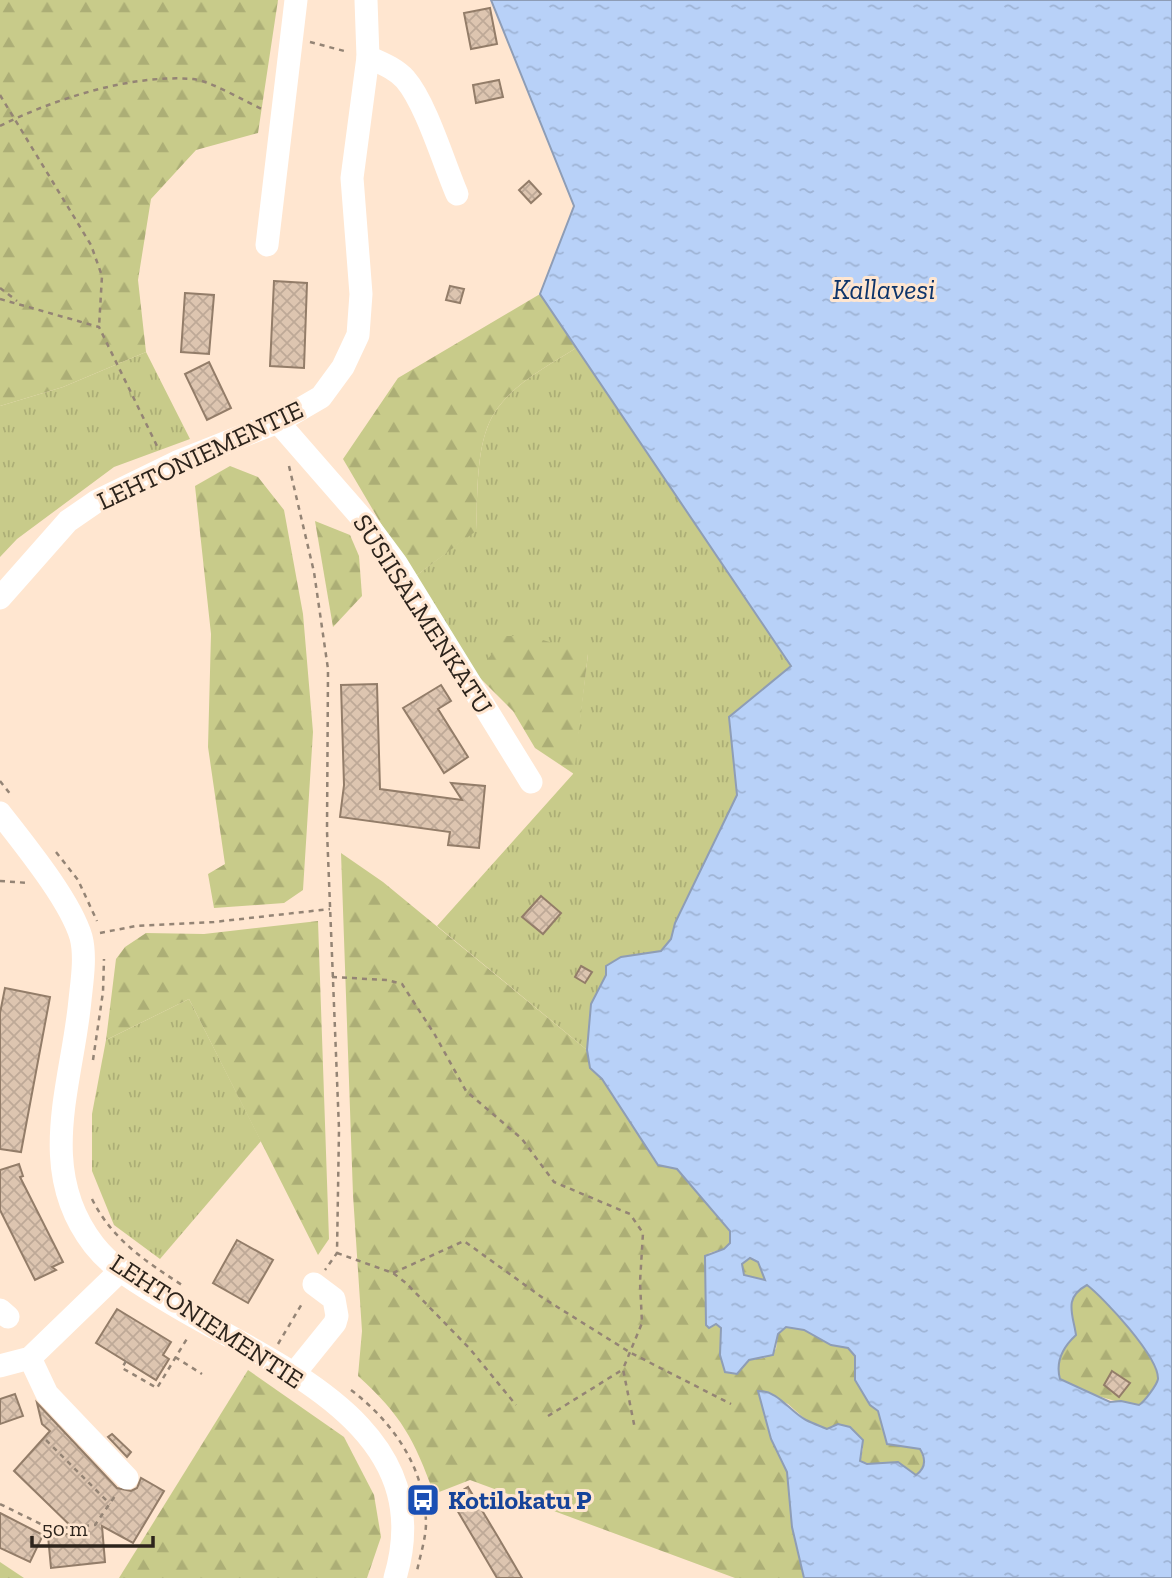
<svg xmlns="http://www.w3.org/2000/svg" width="1172" height="1578" viewBox="0 0 1172 1578" font-family="'Zilla Slab',serif">
	<defs>
		<pattern id="grass-tufts" width="24" height="20" patternUnits="userSpaceOnUse" patternTransform="scale(1.75)"><rect width="24" height="20" fill="#c8cb8a"/><path d="M3 7l-1-3M5 7V3M7 7l1-3M15 17l-1-3M17 17v-4M19 17l1-3" fill="none" stroke="#acae76"/></pattern>
		<pattern id="forest-firs" width="22" height="20" patternUnits="userSpaceOnUse" patternTransform="scale(1.75)"><rect width="22" height="20" fill="#c8cb8a"/><path d="M5 1l3.5 6h-7zM16 11l3.5 6h-7z" fill="#acae76"/></pattern>
		<pattern id="water-ripples" width="26" height="14" patternUnits="userSpaceOnUse" patternTransform="scale(1.75)"><rect width="26" height="14" fill="#b8d1f8"/><path d="M2 4q2-2 4 0t4 0M15 11q2-2 4 0t4 0" fill="none" stroke="#9eb3d4"/></pattern>
		<pattern id="building-cross-hatch" width="8" height="8" patternUnits="userSpaceOnUse" patternTransform="scale(1.75)"><rect width="8" height="8" fill="#ddc5b0"/><path d="M0 0l8 8M0 8l8-8" fill="none" stroke="#bea997"/></pattern>
	</defs>
	<rect width="100%" height="100%" fill="#ffe6d0"/>
	<g fill="url(#grass-tufts)">
		<path d="M576,348L791,666L730,717L737,795L675,923L671,939L661,951L621,957C592,991 590,1007 587,1050L437,926L573,774L588,654L476,674L413,578L476,530C478,496 475,442 495,412C513,384 549,365 576,348Z"/>
		<polygon points="146,352 190,439 114,467 17,539 0,557 0,406 63,387"/>
		<polygon points="189,999 261,1141 160,1259 114,1225 92,1171 92,1114 106,1040"/>
	</g>
	<g fill="url(#forest-firs)">
		<polygon points="0,0 278,0 258,133 196,150 151,199 138,280 146,352 63,387 0,406"/>
		<path d="M540,294L576,348C549,365 513,384 495,412C475,442 478,496 476,531L413,578L343,459L398,378Z"/>
		<polygon points="230,466 258,477 284,510 303,614 313,732 303,890 284,903 214,908 208,874 225,864 208,747 211,634 195,486"/>
		<polygon points="315,521 350,535 359,556 362,596 333,627"/>
		<polygon points="506,636 530,636 588,654 574,774 535,748 513,711 476,674"/>
		<path d="M341,853L383,882L587,1050L590,1068L602,1079L658,1164L677,1169L730,1231V1243L724,1249L709,1253L705,1262L706,1325L716,1324L721,1328L722,1352L741,1369L749,1360L764,1358L776,1349L778,1334L786,1327L804,1330L831,1345L848,1348L855,1356V1380L870,1405L878,1411L887,1443L920,1449L925,1464L916,1475L907,1468L860,1462L863,1448L806,1420L788,1404L759,1390L774,1445L787,1472L792,1527L804,1578H735L470,1480L434,1494C414,1439 402,1416 358,1376L362,1331L353,1195Z"/>
		<polygon points="318,921 329,1239 318,1255 189,999 106,1040 116,959 125,947 146,933 204,934"/>
		<polygon points="750,1258 758,1262 765,1280 744,1275 742,1264"/>
		<path d="M1087,1285C1104,1298 1159,1357 1158,1379C1157,1386 1144,1402 1139,1405C1114,1403 1083,1392 1060,1379C1055,1361 1063,1347 1076,1335C1073,1313 1064,1299 1087,1285Z"/>
		<polygon points="248,1370 344,1437 374,1495 381,1537 367,1578 119,1578"/>
		<polygon points="0,1562 24,1578 0,1578"/>
	</g>
	<path fill="url(#water-ripples)" stroke="#8e9db6" stroke-width="2" fill-rule="evenodd" d="M491,0H1172V1578H804L792,1527L787,1472L771,1439L758,1391C778,1390 790,1412 806,1420C812,1423 820,1426 827,1429L838,1424L850,1427L863,1440L860,1461L867,1464L898,1462L916,1475C926,1468 926,1459 920,1449L887,1444L878,1411L870,1405L855,1380V1356L848,1348L831,1345L804,1330L786,1327L778,1334L773,1355L749,1360L737,1374L725,1372L720,1355L721,1328L716,1324L709,1328L706,1325L705,1256L724,1249L730,1243V1231L677,1169L658,1165L602,1079L590,1068L587,1050L591,1004L606,975V966L621,957L661,951L671,939L675,923L737,795L729,717L791,666L540,294L574,206ZM750,1258L758,1262L765,1280L744,1275L742,1264ZM1087,1285C1104,1298 1159,1357 1158,1379C1157,1385 1144,1402 1139,1405L1121,1401L1110,1402L1060,1379C1055,1361 1063,1347 1076,1335C1073,1314 1063,1298 1087,1285Z"/>
	<g fill="url(#building-cross-hatch)" stroke="#937d69" stroke-width="2">
		<polygon points="490,8 497,44 471,49 464,13"/>
		<polygon points="499,80 503,97 476,103 473,85"/>
		<polygon points="529,181 541,194 531,203 519,190"/>
		<polygon points="274,281 307,283 304,368 270,366"/>
		<polygon points="450,286 464,289 460,303 446,300"/>
		<polygon points="185,293 214,295 209,354 181,352"/>
		<polygon points="209,362 231,408 207,420 185,374"/>
		<polygon points="377,684 380,789 462,800 451,783 485,786 479,848 448,845 450,832 340,817 344,785 341,685"/>
		<polygon points="441,685 451,701 438,709 468,757 444,773 403,708"/>
		<polygon points="541,896 561,913 543,934 522,917"/>
		<polygon points="581,966 592,972 585,983 575,977"/>
		<polygon points="5,988 50,997 21,1152 0,1149 0,1013"/>
		<polygon points="19,1164 23,1176 20,1177 63,1262 52,1267 56,1270 35,1280 0,1210 0,1170"/>
		<polygon points="237,1240 273,1260 248,1303 213,1283"/>
		<polygon points="117,1309 171,1342 163,1355 169,1359 156,1380 96,1343"/>
		<polygon points="1112,1371 1130,1383 1119,1397 1104,1385"/>
		<polygon points="15,1394 23,1416 0,1424 0,1399"/>
		<polygon points="37,1403 117,1488 131,1491 137,1488 141,1478 164,1491 133,1543 102,1526 105,1562 51,1568 48,1536 78,1533 14,1471 50,1431 42,1424"/>
		<polygon points="112,1434 131,1452 127,1457 108,1437"/>
		<polygon points="468,1487 498,1537 522,1578 497,1578 450,1498"/>
		<polygon points="0,1513 43,1535 30,1562 0,1548"/>
	</g>
	<g fill="none" stroke-linecap="round" stroke-linejoin="round">
		<g stroke="#948475" stroke-width="2.5" stroke-dasharray="5 5" stroke-linecap="butt">
			<polyline points="310,42 348,52"/>
			<polyline points="0,95 91,245 102,276 99,327"/>
			<path d="M0,126C54,99 131,74 193,79C211,81 244,101 262,109"/>
			<polyline points="0,288 17,301"/>
			<polyline points="0,299 99,327 158,448"/>
			<polyline points="289,466 314,572 328,669 327,831 339,1129 337,1253 325,1270"/>
			<polyline points="0,781 11,795"/>
			<polyline points="56,852 78,880 97,921"/>
			<polyline points="0,881 29,883"/>
			<polyline points="100,933 136,926 214,922 330,909"/>
			<polyline points="332,977 387,980 402,984 435,1035 466,1091 522,1139 554,1182 630,1214 643,1233 640,1282 642,1323 623,1369 635,1429"/>
			<polyline points="93,1060 103,992 104,959"/>
			<path d="M92,1199C112,1240 148,1263 185,1287"/>
			<polyline points="337,1253 393,1273 406,1283 470,1349 516,1405"/>
			<polyline points="393,1273 464,1241 543,1298 631,1353 731,1404"/>
			<polyline points="278,1344 303,1302"/>
			<polyline points="175,1357 202,1374"/>
			<polyline points="126,1361 122,1368 157,1388 188,1337"/>
			<path d="M351,1390C394,1423 425,1468 426,1523C426,1538 420,1556 417,1571"/>
			<polyline points="548,1416 622,1370"/>
			<polyline points="46,1440 110,1504"/>
			<polyline points="0,1504 51,1529 95,1525 117,1493"/>
		</g>
		<g stroke="#fff" stroke-width="23">
			<path d="M368,57C381,63 395,68 405,79C426,103 444,164 457,194"/>
			<polyline points="267,245 296,0"/>
			<polyline points="278,422 367,524 396,563 531,782"/>
			<polyline points="0,598 68,521 97,501 177,462 278,422 321,397 343,367 358,335 361,294 352,178 368,57 366,0"/>
			<path d="M0,813C24,844 70,900 81,937C86,956 82,981 80,1000C72,1085 35,1169 94,1245C112,1268 137,1282 161,1297C266,1363 442,1421 395,1578"/>
			<polyline points="0,1310 8,1317"/>
			<polyline points="30,1358 47,1394 127,1478"/>
			<polyline points="0,1366 30,1358 120,1271"/>
			<polyline points="293,1375 335,1323 337,1316 334,1299 314,1284"/>
		</g>
	</g>
	<defs>
		<symbol id="bus-square" viewBox="-11 -11 22 22"><rect x="-9" y="-9" width="18" height="18" rx="4" fill="#1a4fb4" stroke="#ffe6d0"/><path d="M-5-6H5V4H4V6H2V4H-2V6H-4V4H-5ZM-3.5-4V0h7V-4ZM-3.5 1.2v1.5H-2V1.2ZM2 1.2v1.5H3.5V1.2Z" fill="#fff"/></symbol>
	</defs>
	<g fill-rule="evenodd">
		<use href="#bus-square" x="404" y="1481" width="38" height="38"/>
	</g>
	<g text-anchor="middle" stroke-width="6" stroke-linejoin="round" paint-order="stroke">
		<g font-size="26" fill="#2d241c" stroke="#ffe6d0">
			<text transform="translate(200 455) rotate(-25)" y="9">LEHTONIEMENTIE</text>
			<text transform="translate(423 614) rotate(57)" y="9">SUSIISALMENKATU</text>
			<text transform="translate(207 1321) rotate(33)" y="9">LEHTONIEMENTIE</text>
		</g>
		<g font-size="26" font-weight="bold" fill="#164399" stroke="#ffe6d0" text-anchor="start">
			<text x="448" y="1509">Kotilokatu P</text>
		</g>
		<g font-size="28" font-style="italic" fill="#0e346a" stroke="#ffe6d0">
			<text x="884" y="299">Kallavesi</text>
		</g>
	</g>
	<path d="M32 1536v10h121v-10" fill="none" stroke="#2d241c" stroke-width="3.5"/>
	<text x="42" y="1536" font-size="21" fill="#2d241c" stroke="#ffe6d0" stroke-width="5" paint-order="stroke">50 m</text>
</svg>
